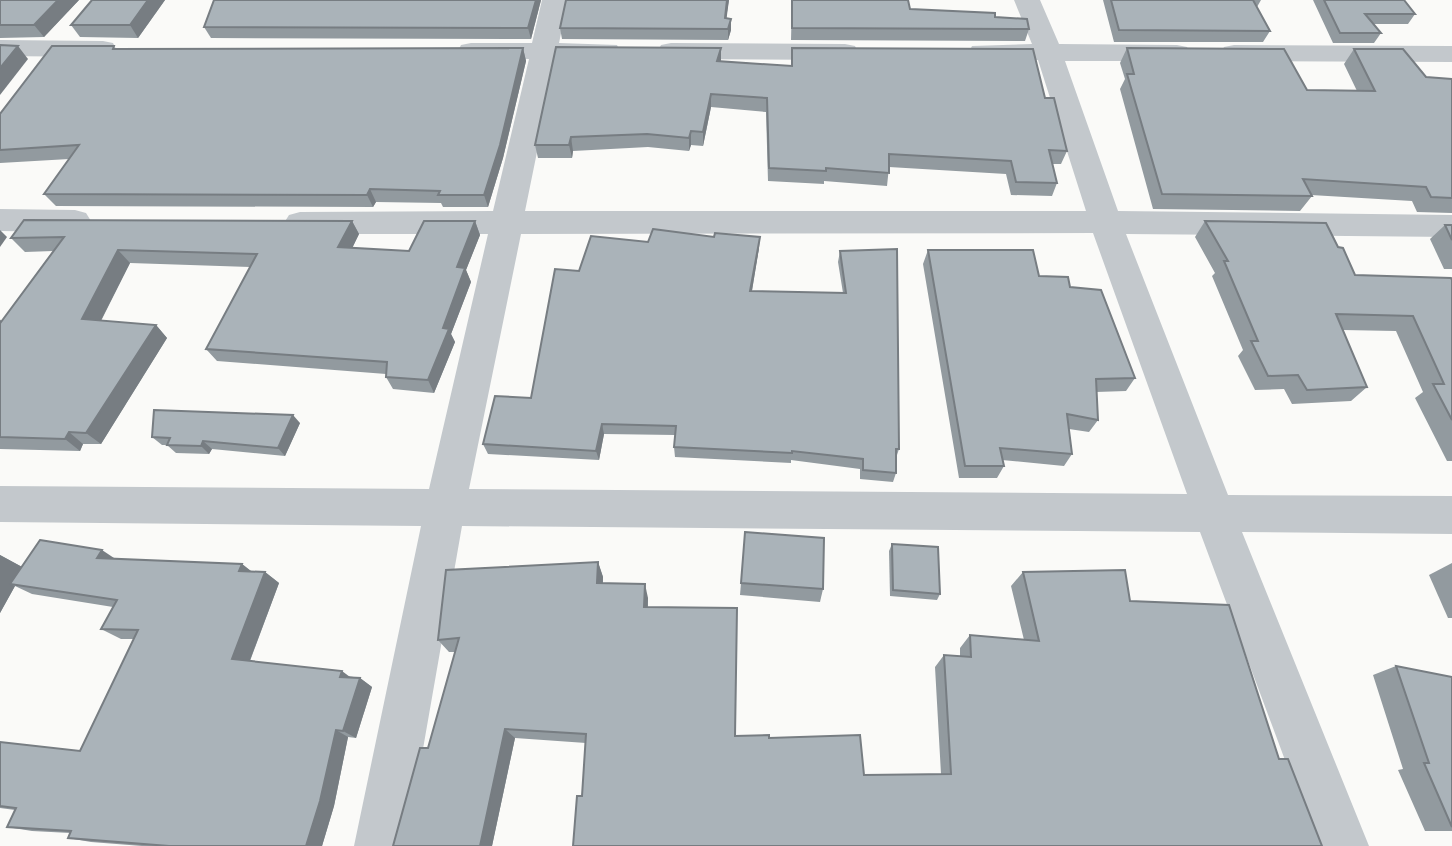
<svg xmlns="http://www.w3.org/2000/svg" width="1452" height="846" viewBox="0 0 1452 846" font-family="'PT Sans',sans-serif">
	<rect width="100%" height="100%" fill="#fafaf8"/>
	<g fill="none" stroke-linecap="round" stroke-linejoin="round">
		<g fill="#c3c8cc" fill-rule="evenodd">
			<path d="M542,0H568L559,43L617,45L620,51L617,57L556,59L525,211H1086L1038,60L972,58L969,52L972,46L1032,44L1014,0H1040L1059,44L1177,45L1187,47L1190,53L1187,59L1177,61H1065L1118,211L1452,215V237L1126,234L1228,495L1452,496V534L1242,532L1369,846H1317L1200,532L462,526L406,846H354L421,526L0,522V486L429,489L488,234H300L289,231L284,223L289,215L300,212L493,211L529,59L461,57L458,51L461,45L471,43H532ZM1093,233L1187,494L469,489L521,234Z"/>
			<polygon points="0,40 103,41 113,43 116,49 113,55 103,57 0,56"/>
			<polygon points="671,43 845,44 855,46 858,52 855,58 845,60 671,59 661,57 658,51 661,45"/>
			<polygon points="1234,45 1452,46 1452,62 1234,61 1224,59 1221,53 1224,47"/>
			<polygon points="0,209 75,210 86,213 91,221 86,229 75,232 0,231"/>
		</g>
	</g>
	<g fill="#929a9f">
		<polygon points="0,0 79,0 44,37 0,38"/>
		<polygon points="92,0 165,0 138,38 80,37 71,25"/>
		<polygon points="541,0 531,39 211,38 204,27"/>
		<polygon points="729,0 726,18 731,19 731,30 728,40 562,39 560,28"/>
		<polygon points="792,0 908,0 910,9 995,17 1029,29 1025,41 791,40"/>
		<polygon points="1103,0 1261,0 1257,7 1270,31 1263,42 1114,42"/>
		<polygon points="1313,0 1404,0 1415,14 1408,24 1373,24 1381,33 1374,43 1333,43"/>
		<polygon points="523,48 526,61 503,158 488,207 443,207 441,203 376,202 373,207 56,206 44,194 69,159 0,163 0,114 116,49"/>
		<polygon points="721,48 721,61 791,66 792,48 1045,98 1067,151 1061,164 1052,164 1057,183 1052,196 1011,195 1006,174 889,167 887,186 824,181 824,184 768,181 766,112 711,107 703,146 691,145 689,151 648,147 573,151 572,158 538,158 535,145"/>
		<polygon points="1127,48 1307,90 1357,91 1344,64 1354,49 1426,77 1452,79 1452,213 1417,212 1412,201 1311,195 1312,196 1300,211 1153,209 1120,89 1125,79 1120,63"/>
		<polygon points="352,221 359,234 352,248 409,251 475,221 480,235 466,270 471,282 451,334 455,342 434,393 393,389 386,377 386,374 217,361 206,349 250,267 130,263 101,321 156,325 167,338 101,444 83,444 80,451 0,449 0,321 1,322 53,251 25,252 11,238"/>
		<polygon points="1205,221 1338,247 1355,275 1452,280 1452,461 1447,461 1415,398 1423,392 1396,331 1343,330 1367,387 1351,401 1292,404 1284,389 1255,390 1238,356 1243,350 1212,276 1215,273 1195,237"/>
		<polygon points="1445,225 1452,225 1452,269 1444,269 1430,239"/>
		<polygon points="648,242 759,248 752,291 843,293 838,262 840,251 899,449 896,458 896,473 893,482 860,479 860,469 791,460 791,463 675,457 674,447 675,435 604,434 599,460 488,454 483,444 531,398 579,271"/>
		<polygon points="928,250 1039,276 1070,287 1135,378 1126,391 1096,392 1098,420 1089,432 1069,429 1072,454 1064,466 1002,460 1004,466 997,478 959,478 923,264"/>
		<polygon points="300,423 285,456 212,449 209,454 176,453 167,445 162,445 152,437"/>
		<polygon points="892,544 940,594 937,600 890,596 889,551"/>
		<polygon points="0,555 22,567 115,559 242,564 252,572 265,572 279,583 250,661 360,678 372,687 356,738 348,737 334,806 322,846 142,846 91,842 68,838 70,833 32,831 7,827 15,810 0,808 0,742 80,751 134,639 121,639 101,629 113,607 32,594 15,586 0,613"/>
		<polygon points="598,562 603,577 603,584 648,598 648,607 735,736 769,738 864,775 941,774 935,667 944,655 960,656 960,648 970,635 1024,640 1011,586 1023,572 1130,601 1279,759 582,796 586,743 515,738 492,846 393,846 428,748 455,652 449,652 438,640"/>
		<polygon points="1452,563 1452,618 1448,618 1429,575"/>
		<polygon points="741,583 823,589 820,602 740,595"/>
		<polygon points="1396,666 1452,677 1452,831 1425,831 1398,770 1403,769 1373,675"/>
	</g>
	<g fill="#777d82">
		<polygon points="58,0 79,0 44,37 34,25"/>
		<polygon points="148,0 165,0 138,38 130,25"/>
		<polygon points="536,0 541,0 531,39 528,28"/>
		<polygon points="727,0 729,0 725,30 725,18"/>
		<polygon points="731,19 731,30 728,40 728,29"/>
		<polygon points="18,46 28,59 0,95 0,68"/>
		<polygon points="523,48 526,61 503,158 488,207 484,195"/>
		<polygon points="721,48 721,61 717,61"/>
		<polygon points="711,94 711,107 703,146 703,132"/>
		<polygon points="691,131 691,145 689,151 689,138"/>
		<polygon points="571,137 573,151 572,158 569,145"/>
		<polygon points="370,189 376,202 373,207 367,195"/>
		<polygon points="352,221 359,234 346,261 338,247"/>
		<polygon points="475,221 480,235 466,270 471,282 451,334 455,342 434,393 428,380 443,328 457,267"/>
		<polygon points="0,230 7,237 0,247"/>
		<polygon points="760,237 759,248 750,302 750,291"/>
		<polygon points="118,250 130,263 95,332 82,319"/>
		<polygon points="156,325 167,338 101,444 86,433"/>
		<polygon points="293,415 300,423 285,456 278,448"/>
		<polygon points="602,424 604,434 599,460 596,451"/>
		<polygon points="69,432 83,444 80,451 65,439"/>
		<polygon points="203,441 212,449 209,454 201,446"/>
		<polygon points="102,550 120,562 97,558"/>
		<polygon points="0,555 24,568 10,584 15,586 0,613"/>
		<polygon points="598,562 603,577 602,597 597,583"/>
		<polygon points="242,564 256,575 239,571"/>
		<polygon points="265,572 279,583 247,668 232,659"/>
		<polygon points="645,584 648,598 647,620 644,607"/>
		<polygon points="342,671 354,680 340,677"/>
		<polygon points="360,678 372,687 356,738 343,731"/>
		<polygon points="505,729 515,738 492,846 480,846"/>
		<polygon points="336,730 348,737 334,806 322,846 306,846"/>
	</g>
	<g fill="#aab3b9" stroke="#777d82" stroke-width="2">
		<polygon points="0,0 58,0 34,25 0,25"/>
		<polygon points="92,0 148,0 130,25 71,25"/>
		<polygon points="214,0 536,0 528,28 204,27"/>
		<polygon points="566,0 727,0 725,18 731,19 728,29 560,28"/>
		<polygon points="792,0 908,0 910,9 995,13 995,17 1027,19 1029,29 792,28"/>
		<polygon points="1111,0 1253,0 1270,31 1119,30"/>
		<polygon points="1324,0 1404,0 1415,14 1365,14 1381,33 1340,33"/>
		<polygon points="0,45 18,46 0,68"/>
		<polygon points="52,46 114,46 113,49 523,48 500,145 484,195 438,195 440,191 370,189 367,195 44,194 79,145 0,150 0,114"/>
		<polygon points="556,47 721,48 717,61 792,66 792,48 1033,49 1045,98 1054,98 1067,151 1049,150 1057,183 1016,182 1011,161 889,154 889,173 826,168 826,171 769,168 767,98 711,94 703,132 691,131 689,138 647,134 571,137 569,145 535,145"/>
		<polygon points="1127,48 1284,49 1307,90 1375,91 1354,49 1403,49 1426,77 1452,79 1452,198 1431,197 1426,187 1303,179 1312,196 1162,194 1127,74 1134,74"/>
		<polygon points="24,220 352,221 338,247 409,251 424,221 475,221 457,267 465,268 443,328 449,329 428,380 386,377 387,362 206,349 257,254 118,250 82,319 156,325 86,433 69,432 65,439 0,437 0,321 1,322 64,237 11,238"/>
		<polygon points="1205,221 1326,223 1338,247 1343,248 1355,275 1451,278 1452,280 1452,420 1433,384 1444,384 1413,316 1336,314 1367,387 1307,390 1298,375 1268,376 1251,341 1258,341 1224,261 1228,261"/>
		<polygon points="1445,225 1452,225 1452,240"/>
		<polygon points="653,229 714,237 715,233 760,237 750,291 846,293 840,251 897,249 899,449 896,449 896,473 863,470 863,459 792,451 792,453 674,447 676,426 602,424 596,451 483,444 495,396 531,398 555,269 579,271 591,236 648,242"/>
		<polygon points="928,250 1033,250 1039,276 1068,277 1070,287 1101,290 1135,378 1096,379 1098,420 1067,414 1072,454 1000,448 1004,466 965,466"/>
		<polygon points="154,410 293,415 278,448 203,441 201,446 167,445 170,438 152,437"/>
		<polygon points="745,532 824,538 823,589 741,583"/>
		<polygon points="40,540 102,550 97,558 242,564 239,571 265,572 232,659 342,671 340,677 360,678 343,731 336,730 320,801 306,846 169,846 68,838 71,831 7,827 16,808 0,806 0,742 80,751 138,630 101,629 117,600 10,584"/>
		<polygon points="892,544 938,547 940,594 893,590"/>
		<polygon points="598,562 597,583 645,584 644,607 737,608 735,736 769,735 769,738 860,735 864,775 951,774 944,655 971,657 970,635 1039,641 1023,572 1125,570 1130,601 1229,605 1279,759 1288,759 1322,846 573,846 577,796 582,796 586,734 505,729 480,846 482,846 393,846 420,748 428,748 459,638 438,640 446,570"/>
		<polygon points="1396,666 1452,677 1452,827 1424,763 1429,763"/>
	</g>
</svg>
